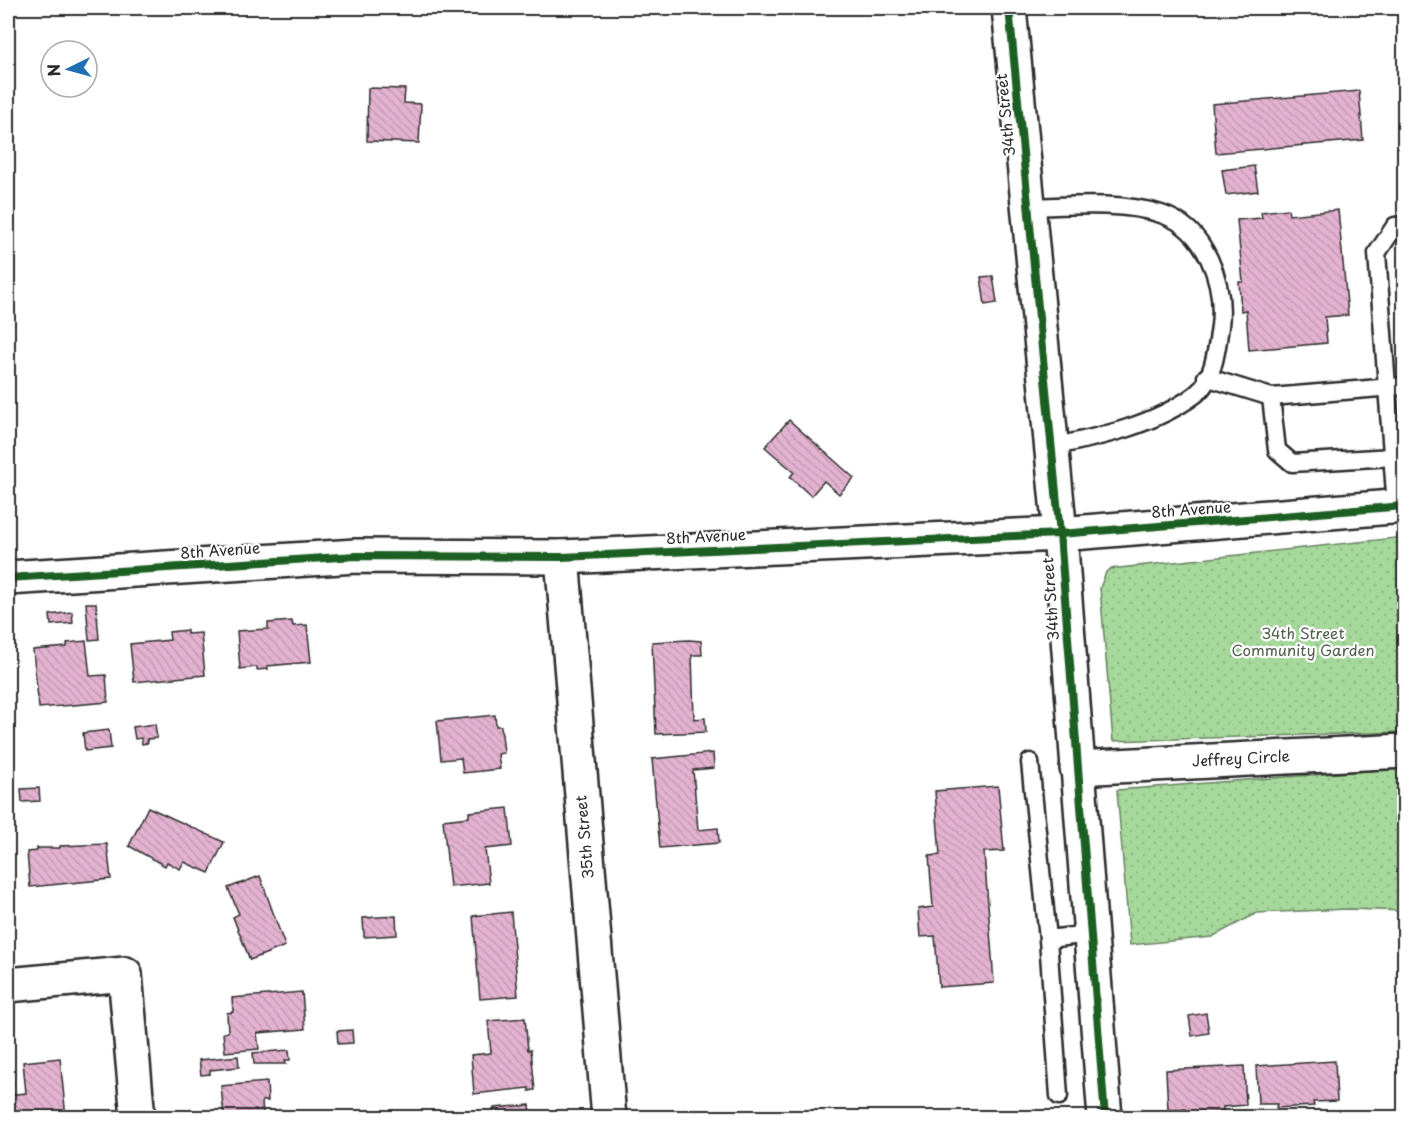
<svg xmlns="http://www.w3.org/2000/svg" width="1412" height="1125" viewBox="0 0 1412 1125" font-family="'Playpen Sans',sans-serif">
	<defs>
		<pattern id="garden-dots" width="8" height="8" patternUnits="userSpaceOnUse" patternTransform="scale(1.5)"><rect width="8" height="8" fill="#a5d89a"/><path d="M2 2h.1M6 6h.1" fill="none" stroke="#8eba85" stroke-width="1.8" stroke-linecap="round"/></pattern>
		<pattern id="building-back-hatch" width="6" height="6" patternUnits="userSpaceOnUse" patternTransform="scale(1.5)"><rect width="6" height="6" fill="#e3b2d0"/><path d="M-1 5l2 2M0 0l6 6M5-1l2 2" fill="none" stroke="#c399b3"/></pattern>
	</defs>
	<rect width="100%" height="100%" fill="#fff"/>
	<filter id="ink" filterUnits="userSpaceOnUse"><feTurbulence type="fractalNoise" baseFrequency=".0167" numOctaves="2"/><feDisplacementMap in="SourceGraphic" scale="12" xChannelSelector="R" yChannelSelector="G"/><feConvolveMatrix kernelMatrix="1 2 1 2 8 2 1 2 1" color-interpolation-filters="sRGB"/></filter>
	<g filter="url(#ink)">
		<g fill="url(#garden-dots)" stroke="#688262" stroke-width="1.5">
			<polygon points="1404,537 1404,732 1113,741 1100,588 1106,572 1110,569"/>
			<polygon points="1404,768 1404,911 1348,909 1257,913 1212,937 1130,945 1117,790"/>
		</g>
		<g fill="url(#building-back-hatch)" stroke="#2b2b2b" stroke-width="1.5">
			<polygon points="368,88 405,89 404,103 421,104 419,143 367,141"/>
			<polygon points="1359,91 1363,140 1216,153 1212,104"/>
			<polygon points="1254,166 1258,191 1226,195 1222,170"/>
			<polygon points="1288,209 1289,215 1338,210 1348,315 1325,317 1327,343 1249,350 1246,310 1241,311 1239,282 1243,282 1237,220 1262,218 1261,212"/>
			<polygon points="993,276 997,303 985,305 981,277"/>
			<polygon points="789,420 854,478 839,494 824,481 811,496 790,477 794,472 765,447"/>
			<polygon points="86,603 96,603 99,639 89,640"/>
			<polygon points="72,612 73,623 51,625 50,615"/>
			<polygon points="292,621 293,626 307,625 311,662 267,666 268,669 257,670 257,667 240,669 237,631 268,629 268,623"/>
			<polygon points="187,630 187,634 201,633 205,675 134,682 130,644 170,640 169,632"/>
			<polygon points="689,640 701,641 702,655 692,655 694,719 705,718 706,732 656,734 652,642"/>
			<polygon points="86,641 90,676 106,675 108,702 39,708 33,650 67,647 67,643"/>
			<polygon points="495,715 496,726 501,726 504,753 498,754 500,769 463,773 461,758 441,760 437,721"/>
			<polygon points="155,724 157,738 147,739 148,743 142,744 141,738 135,739 133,727"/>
			<polygon points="109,730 111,748 85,751 83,733"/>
			<polygon points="713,753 714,768 693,770 698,830 718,828 719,843 660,848 652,759"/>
			<polygon points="998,786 1004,851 984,852 994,983 939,987 935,936 920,937 918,909 933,907 929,856 940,855 935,791"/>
			<polygon points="39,788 40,801 22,802 21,789"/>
			<polygon points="148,807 224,842 209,873 184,862 180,869 167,862 165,866 129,846"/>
			<polygon points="508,808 512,846 485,849 489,883 450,887 443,820 469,817 469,812"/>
			<polygon points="107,844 111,879 30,887 27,852 37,851 37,848 60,848 60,846"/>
			<polygon points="260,876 285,946 250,960 233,917 239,914 228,888"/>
			<polygon points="511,912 518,996 480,999 473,916"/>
			<polygon points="396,916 397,935 364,937 363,918"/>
			<polygon points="302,992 305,1029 257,1033 259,1049 225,1052 223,1033 228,1032 227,1013 233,1012 232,998"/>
			<polygon points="1206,1013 1209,1033 1192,1036 1189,1016"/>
			<polygon points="525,1018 528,1050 531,1050 535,1090 529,1091 529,1088 474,1094 471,1055 491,1053 488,1021"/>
			<polygon points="352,1030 353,1043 338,1044 337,1031"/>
			<polygon points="8,1050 10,1050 14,1086 8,1087"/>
			<polygon points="289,1050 290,1060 285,1060 286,1064 254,1064 253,1053"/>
			<polygon points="238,1056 239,1067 210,1070 210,1074 201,1075 199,1060"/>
			<polygon points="60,1058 66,1118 8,1118 8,1095 26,1093 23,1062"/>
			<polygon points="1335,1061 1337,1101 1313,1102 1314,1106 1276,1108 1277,1104 1258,1104 1256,1066"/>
			<polygon points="1244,1066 1246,1105 1223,1107 1223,1112 1186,1114 1186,1109 1168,1110 1166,1070"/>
			<polygon points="267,1082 268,1101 262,1101 263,1115 258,1118 219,1118 224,1116 221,1086"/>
			<polygon points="530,1105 531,1115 495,1118 494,1108"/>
		</g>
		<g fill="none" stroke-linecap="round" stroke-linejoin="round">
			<defs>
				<g id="lane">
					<path d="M1028,207C1070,206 1120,201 1161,214C1206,228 1225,283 1220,326C1217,347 1214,380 1196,394C1155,425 1100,437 1051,447"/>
					<polyline points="1206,377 1271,397"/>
					<polyline points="1392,457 1292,463 1277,450 1271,397 1404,386"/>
					<polyline points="1396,507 1377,253 1395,226 1404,225"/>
					<polyline points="1030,762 1048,939"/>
					<polyline points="1059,1096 1048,939 1090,934"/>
				</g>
				<g id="street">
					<polyline points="562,557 609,1118"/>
					<polyline points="1077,768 1404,751"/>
					<polyline points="8,985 125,974 138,1118"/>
				</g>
				<g id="secondary">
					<polyline points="1009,8 1060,534 1105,1118"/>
					<polyline points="8,578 356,556 562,557 1060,534 1404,506"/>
				</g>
			</defs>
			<use href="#lane" stroke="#2b2b2b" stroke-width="21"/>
			<use href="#street" stroke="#2b2b2b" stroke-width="38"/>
			<use href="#secondary" stroke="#2b2b2b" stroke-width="38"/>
			<use href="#lane" stroke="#fff" stroke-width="16"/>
			<use href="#street" stroke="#fff" stroke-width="33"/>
			<use href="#secondary" stroke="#fff" stroke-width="33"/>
			<defs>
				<g id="cycleway">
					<polyline points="1009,8 1060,534 1105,1118"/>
					<polyline points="8,578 356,556 562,557 1060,534 1404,506"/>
				</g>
			</defs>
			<use href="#cycleway" stroke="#fff" stroke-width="11"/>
			<use href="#cycleway" stroke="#1b5e20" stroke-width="8"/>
		</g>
	</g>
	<g text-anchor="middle" stroke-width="4.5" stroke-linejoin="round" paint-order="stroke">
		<g font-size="15" fill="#2b2b2b" stroke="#fff">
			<text transform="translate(1006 115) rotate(-96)" y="5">34th Street</text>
			<text transform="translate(1191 510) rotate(-4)" y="5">8th Avenue</text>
			<text transform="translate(706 537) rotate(-3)" y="5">8th Avenue</text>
			<text transform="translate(220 551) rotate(-4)" y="5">8th Avenue</text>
			<text transform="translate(1051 599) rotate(-94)" y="5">34th Street</text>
			<text transform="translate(1241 759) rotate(-3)" y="5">Jeffrey Circle</text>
			<text transform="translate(585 837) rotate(-95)" y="5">35th Street</text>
		</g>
		<g font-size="15" fill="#505f4c" stroke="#fff">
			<text x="1303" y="639">34th Street<tspan x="1303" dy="17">Community Garden</tspan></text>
		</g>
	</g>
	<rect width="1412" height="1125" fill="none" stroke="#fff" stroke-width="30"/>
	<rect x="15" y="15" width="1382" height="1095" fill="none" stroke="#2b2b2b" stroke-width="2" filter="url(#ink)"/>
	<g transform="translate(69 69) rotate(265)"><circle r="28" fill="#ffffff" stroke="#aaaaaa" stroke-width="1.5"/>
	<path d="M0-4.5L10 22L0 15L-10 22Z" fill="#1f6fb2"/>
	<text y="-9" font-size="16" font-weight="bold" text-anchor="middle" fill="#2b2b2b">N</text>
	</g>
</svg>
